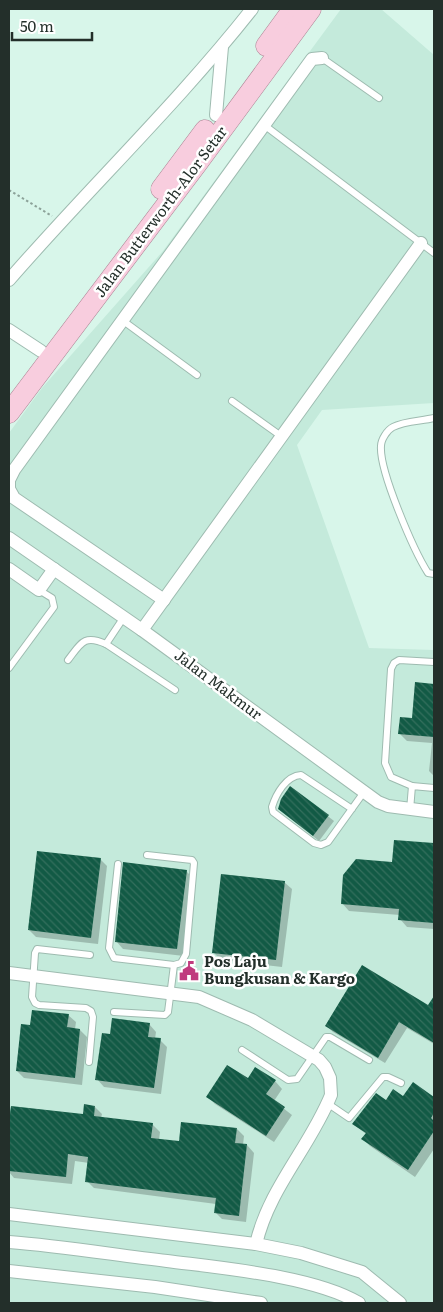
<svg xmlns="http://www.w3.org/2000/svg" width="443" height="1312" viewBox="0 0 443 1312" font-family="Literata,serif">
	<defs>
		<pattern id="building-back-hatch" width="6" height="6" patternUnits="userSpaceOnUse" patternTransform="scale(1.25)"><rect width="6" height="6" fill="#125a45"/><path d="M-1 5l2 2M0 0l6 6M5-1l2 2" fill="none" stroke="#346f5d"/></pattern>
	</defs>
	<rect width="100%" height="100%" fill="#d8f6ea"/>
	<polygon fill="#c4eadb" points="341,9 381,9 434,55 434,403 322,410 297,445 369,648 434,650 434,1303 9,1303 9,433 42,388 163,251"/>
	<g fill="#0003">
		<polygon points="416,684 434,685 434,776 429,771 432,743 407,741 400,734 413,720"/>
		<polygon points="291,787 334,821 319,841 284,813"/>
		<polygon points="395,841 434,845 434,929 407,927 400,919 400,915 349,911 342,903 393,863"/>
		<polygon points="100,859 107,866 98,944 36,937 29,930"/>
		<polygon points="186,871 193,878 184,956 123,949 116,941"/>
		<polygon points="284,882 292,889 282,967 221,960 214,953"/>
		<polygon points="362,967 434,1009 434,1044 407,1028 385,1063 333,1032 326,1025"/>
		<polygon points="68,1015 76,1022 75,1029 80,1030 87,1037 82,1085 24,1078 17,1071 31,1027"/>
		<polygon points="149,1024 156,1032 155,1039 160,1040 167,1047 161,1094 104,1087 97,1079 111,1035"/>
		<polygon points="248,1080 275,1081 282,1089 274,1101 292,1115 274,1142 215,1104 208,1097"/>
		<polygon points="413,1084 434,1099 434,1149 415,1177 370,1146 363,1139 366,1134 353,1124 386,1102 404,1098"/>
		<polygon points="95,1107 102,1114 101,1118 152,1124 160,1132 159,1140 180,1142 237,1129 244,1136 243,1145 247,1145 254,1153 246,1222 222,1219 215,1212 216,1204 94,1188 87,1181 89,1163 75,1161 72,1184 14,1178 9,1172 9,1121 84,1116"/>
	</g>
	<g fill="url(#building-back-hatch)">
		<polygon points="415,682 434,684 434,737 398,734 400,717 412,718"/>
		<polygon points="290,786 329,815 313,836 278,809 281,799"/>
		<polygon points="394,840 434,843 434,923 398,920 399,909 341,904 343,875 356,859 392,862"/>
		<polygon points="37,851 101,858 91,938 28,930"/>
		<polygon points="123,862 187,870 177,949 115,942"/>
		<polygon points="221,874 285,881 276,960 212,953"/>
		<polygon points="362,965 428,1005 434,996 434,1043 399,1022 378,1058 325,1026"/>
		<polygon points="32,1010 69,1014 67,1027 80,1029 75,1078 16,1071 21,1024 30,1025"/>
		<polygon points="112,1018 150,1023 148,1037 161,1038 154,1088 95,1080 102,1033 110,1034"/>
		<polygon points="227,1065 248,1078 255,1067 276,1080 266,1094 285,1107 266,1136 206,1097"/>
		<polygon points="413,1082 434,1097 434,1113 431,1118 434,1121 434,1131 408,1170 361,1139 366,1133 352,1124 376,1093 386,1100 393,1089 403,1096"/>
		<polygon points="84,1104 95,1106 94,1116 153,1123 151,1138 179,1141 181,1122 237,1128 235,1143 247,1144 239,1216 214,1213 216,1198 85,1182 88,1157 68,1154 66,1177 9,1171 9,1120 11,1106 83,1114"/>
	</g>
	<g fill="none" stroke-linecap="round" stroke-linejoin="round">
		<defs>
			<g id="service">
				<polyline points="322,58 379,98"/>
				<polyline points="264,125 434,253"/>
				<polyline points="122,320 197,375"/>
				<polyline points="232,401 281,436"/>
				<path d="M434,418C422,421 404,421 393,427C387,430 381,440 381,446C379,471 414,551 428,573L434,574"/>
				<polyline points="124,617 106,644 175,690"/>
				<path d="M68,660C81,643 84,634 106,644"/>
				<polyline points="9,668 54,607 52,598 39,590"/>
				<polyline points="412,786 391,777 385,763 391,669 394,663 399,660 434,662"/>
				<path d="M352,809L301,775C286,776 276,794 272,807L273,812L314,843L321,845L328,842L364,792"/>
				<polyline points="410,810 412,786 434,788"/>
				<polyline points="118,864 109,948 114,958 174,965"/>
				<polyline points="114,1012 165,1015 168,1012 174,965 181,963 186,954 194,863 192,860 147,855"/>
				<polyline points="242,1050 288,1080 297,1079 326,1037 330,1037 369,1060"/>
				<polyline points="89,1062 93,1017 91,1011 86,1008 39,1005 35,1003 32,997 35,953 37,949 90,955"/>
				<polyline points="327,1103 349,1118 383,1077 388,1077 401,1083"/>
			</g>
			<g id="minor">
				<polyline points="216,115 222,47"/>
				<path d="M9,280C88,189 177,104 252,9"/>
				<polyline points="9,330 41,351"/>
				<polyline points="9,480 14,470 312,59 322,58"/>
				<polyline points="9,481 9,489 14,498 164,600"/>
				<polyline points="9,538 142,630 378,802 388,806 434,812"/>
				<polyline points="9,569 39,590 54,569"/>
				<polyline points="142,630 421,243"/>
				<path d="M9,973L199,997L252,1020L319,1060L325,1067L330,1078L331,1095C310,1147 269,1188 256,1244"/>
				<polyline points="9,1214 256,1244 301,1253 362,1272 400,1303"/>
				<path d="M9,1242C62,1246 115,1255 167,1261C221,1268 314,1276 359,1303"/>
				<polyline points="9,1271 155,1287 261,1303"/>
			</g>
			<g id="primary">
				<polyline points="266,46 293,9"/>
				<polyline points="161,189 205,130"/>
				<polyline points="9,413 197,164 311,9"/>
			</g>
		</defs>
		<use href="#service" stroke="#9ebbb0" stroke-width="8"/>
		<use href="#minor" stroke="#9ebbb0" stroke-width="14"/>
		<use href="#primary" stroke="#aa8091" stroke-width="21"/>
		<polyline stroke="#8ca299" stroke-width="2" stroke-dasharray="2.5 2.5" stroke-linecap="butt" points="9,190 52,216"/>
		<use href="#service" stroke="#fff" stroke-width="6"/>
		<use href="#minor" stroke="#fff" stroke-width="12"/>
		<use href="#primary" stroke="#f8cdde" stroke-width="20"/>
	</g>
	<defs>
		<symbol id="civic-bare" viewBox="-9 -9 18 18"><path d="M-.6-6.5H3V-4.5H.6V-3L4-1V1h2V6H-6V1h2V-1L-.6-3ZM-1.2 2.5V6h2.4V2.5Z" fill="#c03b7e" stroke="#fff" stroke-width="2.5" paint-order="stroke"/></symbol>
	</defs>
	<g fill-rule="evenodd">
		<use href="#civic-bare" x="175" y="957" width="28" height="28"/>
	</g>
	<g text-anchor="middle" stroke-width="5" stroke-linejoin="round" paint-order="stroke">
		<g font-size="15" fill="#232f2a" stroke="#fff">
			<text transform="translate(161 212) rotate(-53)" y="5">Jalan Butterworth-Alor Setar</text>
			<text transform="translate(218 685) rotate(37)" y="5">Jalan Makmur</text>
		</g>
		<g font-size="15" font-weight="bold" fill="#232f2a" stroke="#fff" text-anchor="start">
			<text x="204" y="967">Pos Laju<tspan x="204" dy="17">Bungkusan &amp; Kargo</tspan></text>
		</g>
	</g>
	<rect width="443" height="1312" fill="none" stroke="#232f2a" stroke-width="20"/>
	<path d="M12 32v8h80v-8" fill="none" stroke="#232f2a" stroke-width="2.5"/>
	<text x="20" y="32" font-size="15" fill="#232f2a" stroke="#ffffff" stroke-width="4" paint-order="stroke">50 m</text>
</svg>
